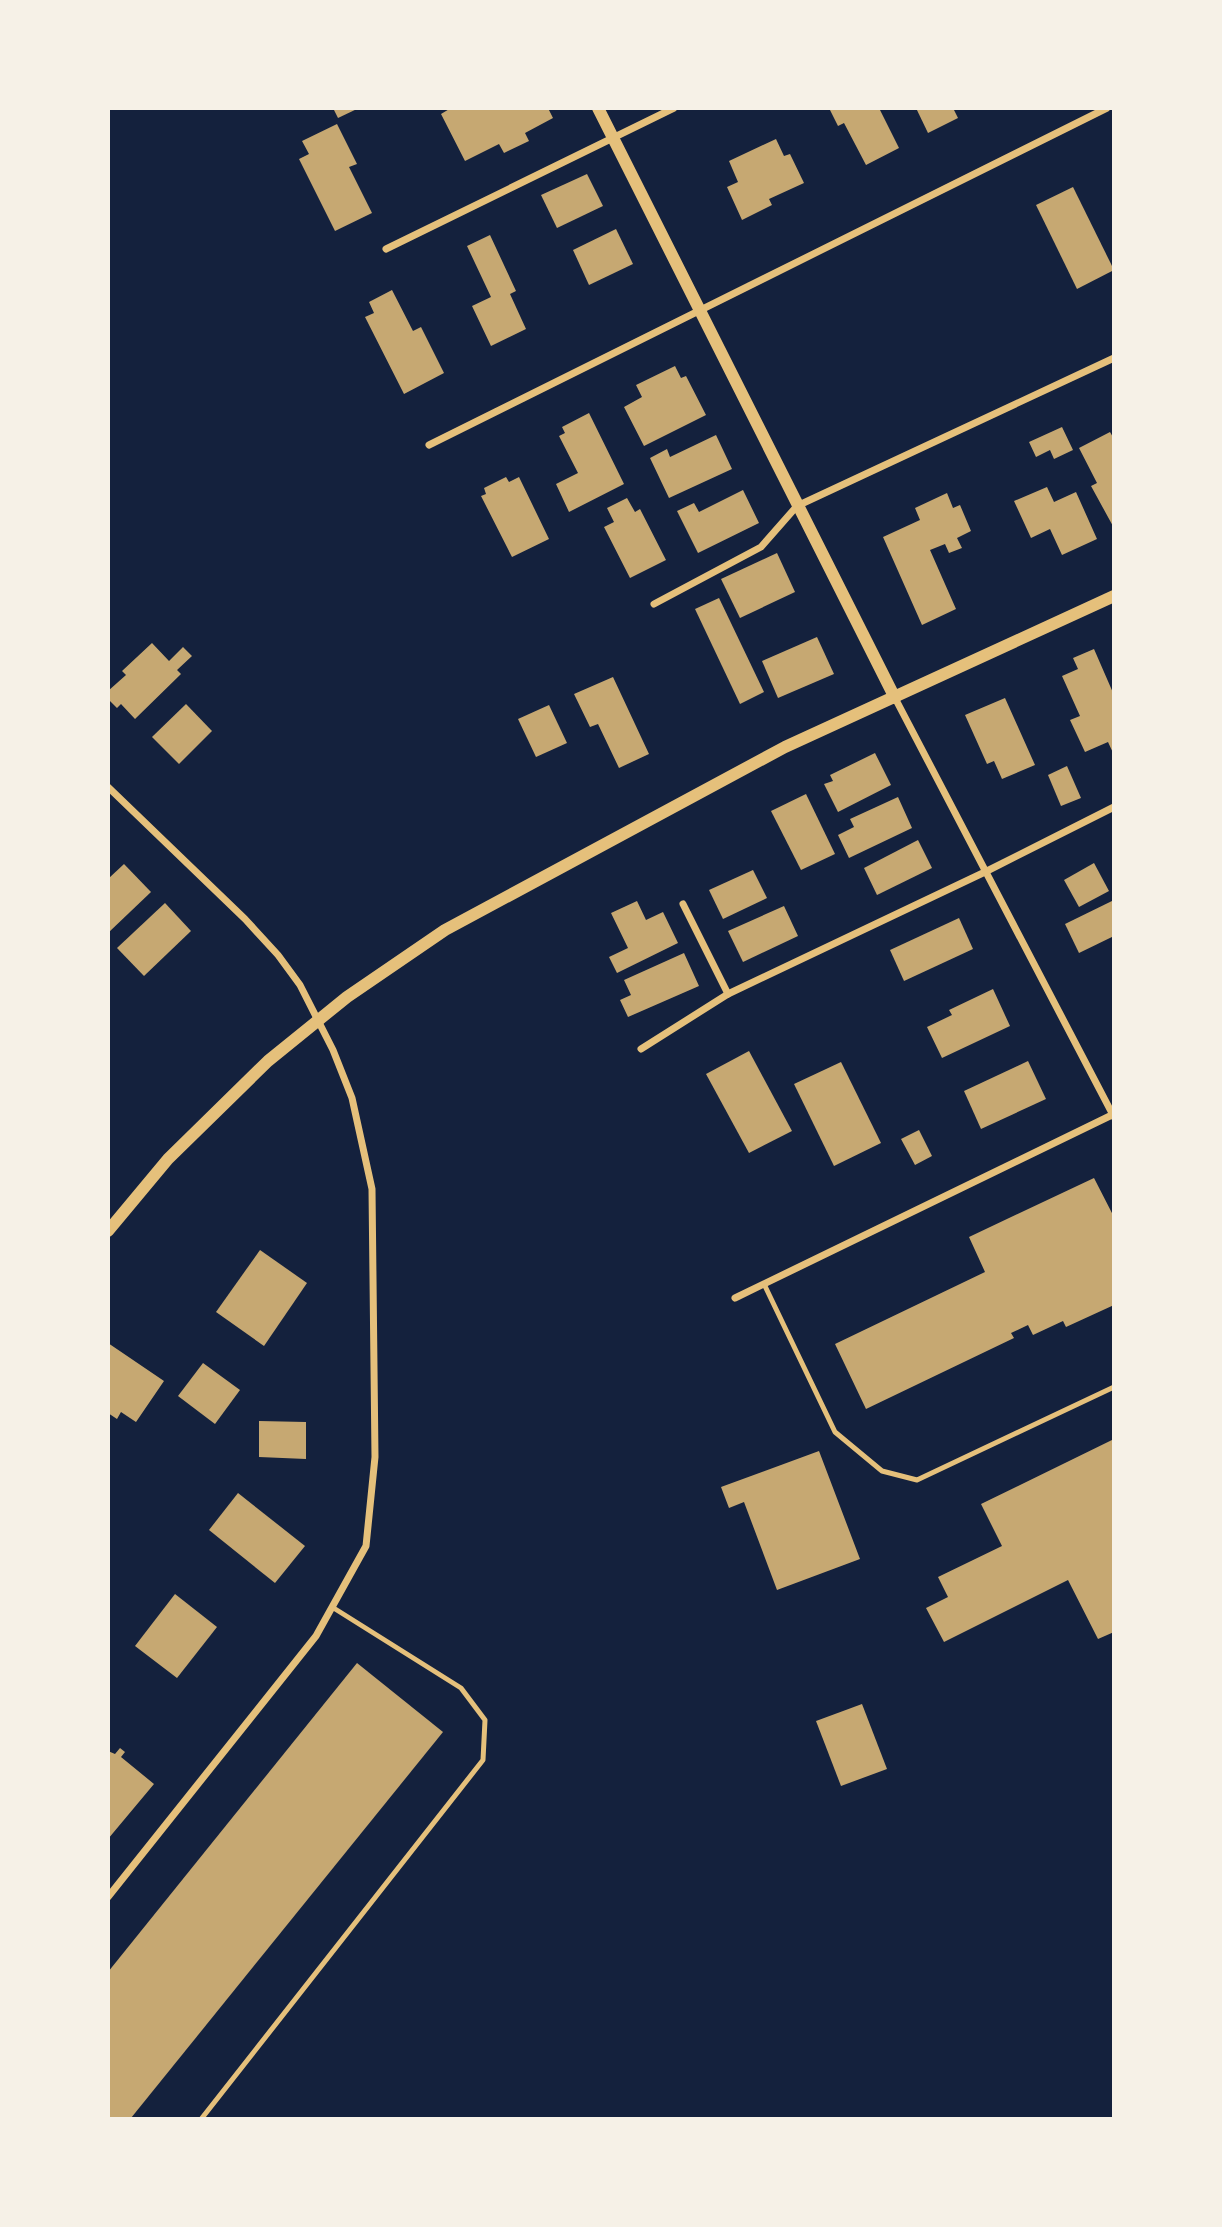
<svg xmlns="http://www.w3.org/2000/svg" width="1222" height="2227" viewBox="0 0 1222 2227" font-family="'Crimson Pro',serif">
	<rect width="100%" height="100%" fill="#14213d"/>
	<g fill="#c6a872">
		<polygon points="333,108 359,108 338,118"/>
		<polygon points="451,108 548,108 553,118 525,133 529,141 504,153 499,144 465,161 441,114"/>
		<polygon points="829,108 879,108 899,148 866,165 844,123 838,126"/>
		<polygon points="916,108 953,108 958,118 928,133"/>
		<polygon points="337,124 357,164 349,167 372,213 335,231 299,159 309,154 302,141"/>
		<polygon points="776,139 784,156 790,154 804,183 769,199 772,205 742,220 727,187 738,182 729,161"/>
		<polygon points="587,174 603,206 557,228 541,195"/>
		<polygon points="1073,187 1114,270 1077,289 1036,205"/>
		<polygon points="616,229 633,264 589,285 573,250"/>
		<polygon points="490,235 516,291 510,294 526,329 491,346 472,306 491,297 467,246"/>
		<polygon points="392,290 413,331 421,327 444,373 404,394 365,317 374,313 369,302"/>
		<polygon points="675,366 681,378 686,376 706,415 644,446 624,407 642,397 636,385"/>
		<polygon points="589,413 624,484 569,512 556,484 578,473 559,436 565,433 562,427"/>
		<polygon points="1062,427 1073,450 1054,459 1050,450 1036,457 1029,442"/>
		<polygon points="1110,432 1114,439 1114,528 1091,486 1097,483 1079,448"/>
		<polygon points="716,435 732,469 669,498 650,458 667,449 670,457"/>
		<polygon points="506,477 509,482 519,477 549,539 512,557 481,496 486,494 484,488"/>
		<polygon points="1047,487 1054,502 1076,492 1097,539 1062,555 1050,529 1031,538 1014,501"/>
		<polygon points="743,490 759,523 698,553 677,511 694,503 699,512"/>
		<polygon points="947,493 953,508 960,505 971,531 957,538 962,548 949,553 945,544 930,550 956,609 922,625 883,537 920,520 915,508"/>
		<polygon points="627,498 635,512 640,509 666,560 630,578 604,527 614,522 607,508"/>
		<polygon points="777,553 795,592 740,618 721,579"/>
		<polygon points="719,598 764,692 740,704 695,609"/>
		<polygon points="817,637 834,674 778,698 762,661"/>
		<polygon points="152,643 169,661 183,647 192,656 177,670 181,674 135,719 121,704 117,708 108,699 108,691 126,675 122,671"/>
		<polygon points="1094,649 1114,695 1114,755 1108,742 1085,752 1070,720 1080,716 1062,676 1078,669 1073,658"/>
		<polygon points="613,677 649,754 619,768 598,724 590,727 574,694"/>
		<polygon points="1005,698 1035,765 1002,779 994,761 987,764 965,715"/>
		<polygon points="186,704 212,731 179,764 152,737"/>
		<polygon points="549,705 567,743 536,757 518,719"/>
		<polygon points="875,753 891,785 838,812 824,784 833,781 830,775"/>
		<polygon points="1067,766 1081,798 1061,806 1048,775"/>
		<polygon points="806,794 835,854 801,870 771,811"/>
		<polygon points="898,797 912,828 849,858 838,835 854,827 850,819"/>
		<polygon points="918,840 932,868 877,895 864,868"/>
		<polygon points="1094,863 1109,891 1079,907 1064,880"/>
		<polygon points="124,864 151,892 108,933 108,879"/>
		<polygon points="753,870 767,898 723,919 709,890"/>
		<polygon points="1114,900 1114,936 1079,953 1065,924"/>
		<polygon points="637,901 646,920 663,912 678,943 617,973 609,957 628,948 611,913"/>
		<polygon points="165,903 191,931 144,976 117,948"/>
		<polygon points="784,906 798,936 743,962 728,931"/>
		<polygon points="959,918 973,949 904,981 890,950"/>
		<polygon points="684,953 699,986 628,1017 620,1000 631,995 624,980"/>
		<polygon points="993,989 1010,1026 942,1058 927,1027 952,1015 949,1010"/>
		<polygon points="749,1051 792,1131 749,1153 706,1074"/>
		<polygon points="1028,1061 1046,1099 981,1129 964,1091"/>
		<polygon points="841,1062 881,1143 834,1166 794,1084"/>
		<polygon points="919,1130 932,1156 915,1165 901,1139"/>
		<polygon points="1094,1178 1114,1217 1114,1305 1066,1327 1063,1321 1033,1335 1028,1325 1011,1333 1014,1338 866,1409 835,1344 985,1272 969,1237"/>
		<polygon points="260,1250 307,1283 264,1346 216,1312"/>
		<polygon points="108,1343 164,1381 136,1422 121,1412 117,1419 108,1413"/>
		<polygon points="203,1363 240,1390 215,1424 178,1396"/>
		<polygon points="259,1421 306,1422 306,1459 259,1457"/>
		<polygon points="1114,1439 1114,1632 1098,1639 1068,1580 944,1642 926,1608 948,1597 938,1577 1002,1546 981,1504"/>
		<polygon points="819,1451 860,1559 777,1590 744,1502 729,1508 721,1487"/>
		<polygon points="238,1493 305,1546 275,1583 209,1530"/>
		<polygon points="175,1594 217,1627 177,1678 135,1646"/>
		<polygon points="357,1663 443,1732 131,2118 108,2118 108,1972"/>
		<polygon points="862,1704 887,1769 841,1786 816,1721"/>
		<polygon points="120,1748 125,1752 121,1757 154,1784 108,1839 108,1751 115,1754"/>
	</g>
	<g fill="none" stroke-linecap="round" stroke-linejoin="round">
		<g stroke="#e5c07b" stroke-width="5">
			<polyline points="764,1284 835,1432 882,1471 917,1480 1114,1387"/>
			<polyline points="202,2118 483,1760 485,1720 461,1688 332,1607"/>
		</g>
		<g stroke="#e5c07b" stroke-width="7">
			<polyline points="386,249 674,108"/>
			<polyline points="429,445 1107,108"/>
			<polyline points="654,604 761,547 797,506 1114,358"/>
			<polyline points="895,698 1114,1117"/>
			<polyline points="108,787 245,919 278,955 300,985 333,1050 352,1098 372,1189 375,1457 366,1546 316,1636 108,1897"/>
			<polyline points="683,904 728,994"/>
			<polyline points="641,1049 728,994 985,872 1114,807"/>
			<polyline points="735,1298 1114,1114"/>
		</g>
		<g stroke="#e5c07b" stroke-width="12">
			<polyline points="598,108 895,698"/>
			<polyline points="108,1231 168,1159 268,1061 347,997 445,930 785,747 1114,596"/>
		</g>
	</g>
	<rect width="1222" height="2227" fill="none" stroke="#f6f1e7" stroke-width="220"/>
</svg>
